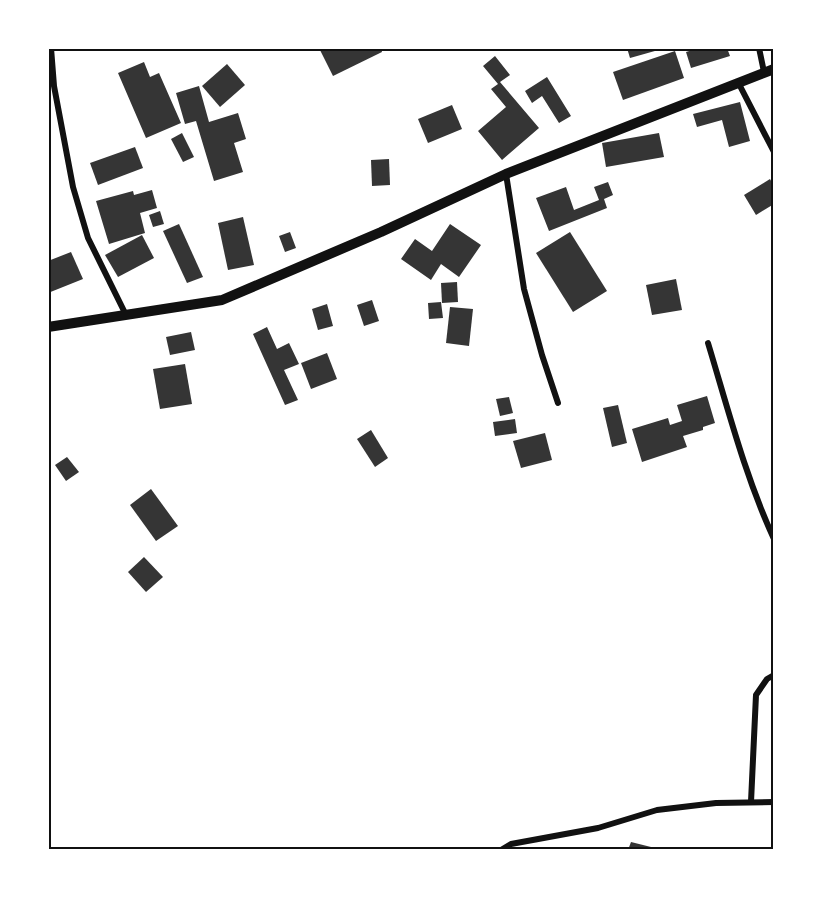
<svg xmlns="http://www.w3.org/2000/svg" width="822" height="898" viewBox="0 0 822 898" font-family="'DejaVu Sans',sans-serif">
	<rect width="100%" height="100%" fill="#fff"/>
	<g fill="#353535">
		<polygon points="325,48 381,48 382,52 333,76 320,50"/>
		<polygon points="627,48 662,48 662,49 630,58"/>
		<polygon points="699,48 727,48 730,56 691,68 686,52"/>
		<polygon points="675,51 684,78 623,100 613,72"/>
		<polygon points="495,56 510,75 500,82 539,128 502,160 478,131 506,107 491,89 498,84 483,66"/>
		<polygon points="144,62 150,77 159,73 181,123 146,138 118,73"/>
		<polygon points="227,64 245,85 220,107 202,86"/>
		<polygon points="547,77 571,116 559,123 542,96 532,103 525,91"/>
		<polygon points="199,86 209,122 238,113 246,139 234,143 243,172 214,181 196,121 185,124 176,93"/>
		<polygon points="740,102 750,141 729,147 722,120 697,127 693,114"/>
		<polygon points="452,105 462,129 428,143 418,119"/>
		<polygon points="182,133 194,157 183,162 171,139"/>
		<polygon points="659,133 664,157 606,167 602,143"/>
		<polygon points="135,147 143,168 98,185 90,163"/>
		<polygon points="389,159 390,185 372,186 371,160"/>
		<polygon points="770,179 774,186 774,204 756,215 744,195"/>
		<polygon points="608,182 613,195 604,199 607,208 549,231 536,198 566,187 574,210 599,200 594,187"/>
		<polygon points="152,190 157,208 140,213 145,233 109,244 96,201 133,191 134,195"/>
		<polygon points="160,211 164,224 153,227 149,215"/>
		<polygon points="243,217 254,265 228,270 218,223"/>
		<polygon points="179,224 203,277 187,283 163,231"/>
		<polygon points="450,224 481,245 459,277 441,264 431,280 401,259 415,239 432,251"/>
		<polygon points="290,232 296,248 285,252 279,236"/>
		<polygon points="570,232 607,291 573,312 536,253"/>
		<polygon points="142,235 154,258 118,277 105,255"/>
		<polygon points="71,252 83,279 48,293 48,261"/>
		<polygon points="676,279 682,310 652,315 646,285"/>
		<polygon points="457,282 458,302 442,303 441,283"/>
		<polygon points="372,300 379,321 364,326 357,305"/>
		<polygon points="441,302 443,318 429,319 428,303"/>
		<polygon points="327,304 333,326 318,330 312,309"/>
		<polygon points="450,307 473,309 469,346 446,343"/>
		<polygon points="267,327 277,349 289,343 299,364 284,370 298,400 285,405 253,334"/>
		<polygon points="191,332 195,350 170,355 166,337"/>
		<polygon points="327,353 337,379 311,389 301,363"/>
		<polygon points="185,364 192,404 160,409 153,369"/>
		<polygon points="707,396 715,423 703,427 703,430 683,436 687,447 642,462 632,429 668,418 670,425 682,421 677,405"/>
		<polygon points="509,397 513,413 500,416 496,399"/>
		<polygon points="618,405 627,443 612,447 603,408"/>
		<polygon points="515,419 517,433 495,436 493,422"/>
		<polygon points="371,430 388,458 375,467 357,439"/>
		<polygon points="545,433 552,460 521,468 513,441"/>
		<polygon points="67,457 79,472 66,481 55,465"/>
		<polygon points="151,489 178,526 156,541 130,505"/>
		<polygon points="144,557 163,577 146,592 128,572"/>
		<polygon points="631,842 659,849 659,850 628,850"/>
	</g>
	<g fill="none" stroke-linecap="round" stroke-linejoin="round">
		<g stroke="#111" stroke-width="6">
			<polyline points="51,48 54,86 73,187 88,238 126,315"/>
			<polyline points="759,48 764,72"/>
			<polyline points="739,84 774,152"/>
			<polyline points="506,174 524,289 542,355 558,403"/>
			<path d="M708,343C728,409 745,476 774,539"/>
			<polyline points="751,802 756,695 767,679 774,675"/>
			<polyline points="501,850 511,844 598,828 657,810 716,803 774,802"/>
		</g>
		<polyline stroke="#111" stroke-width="10" points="48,327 222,300 381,232 506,174 774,69"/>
	</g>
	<rect width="822" height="898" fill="none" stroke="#ffffff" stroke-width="99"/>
	<rect x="50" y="50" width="722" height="798" fill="none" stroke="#111" stroke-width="2"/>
</svg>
